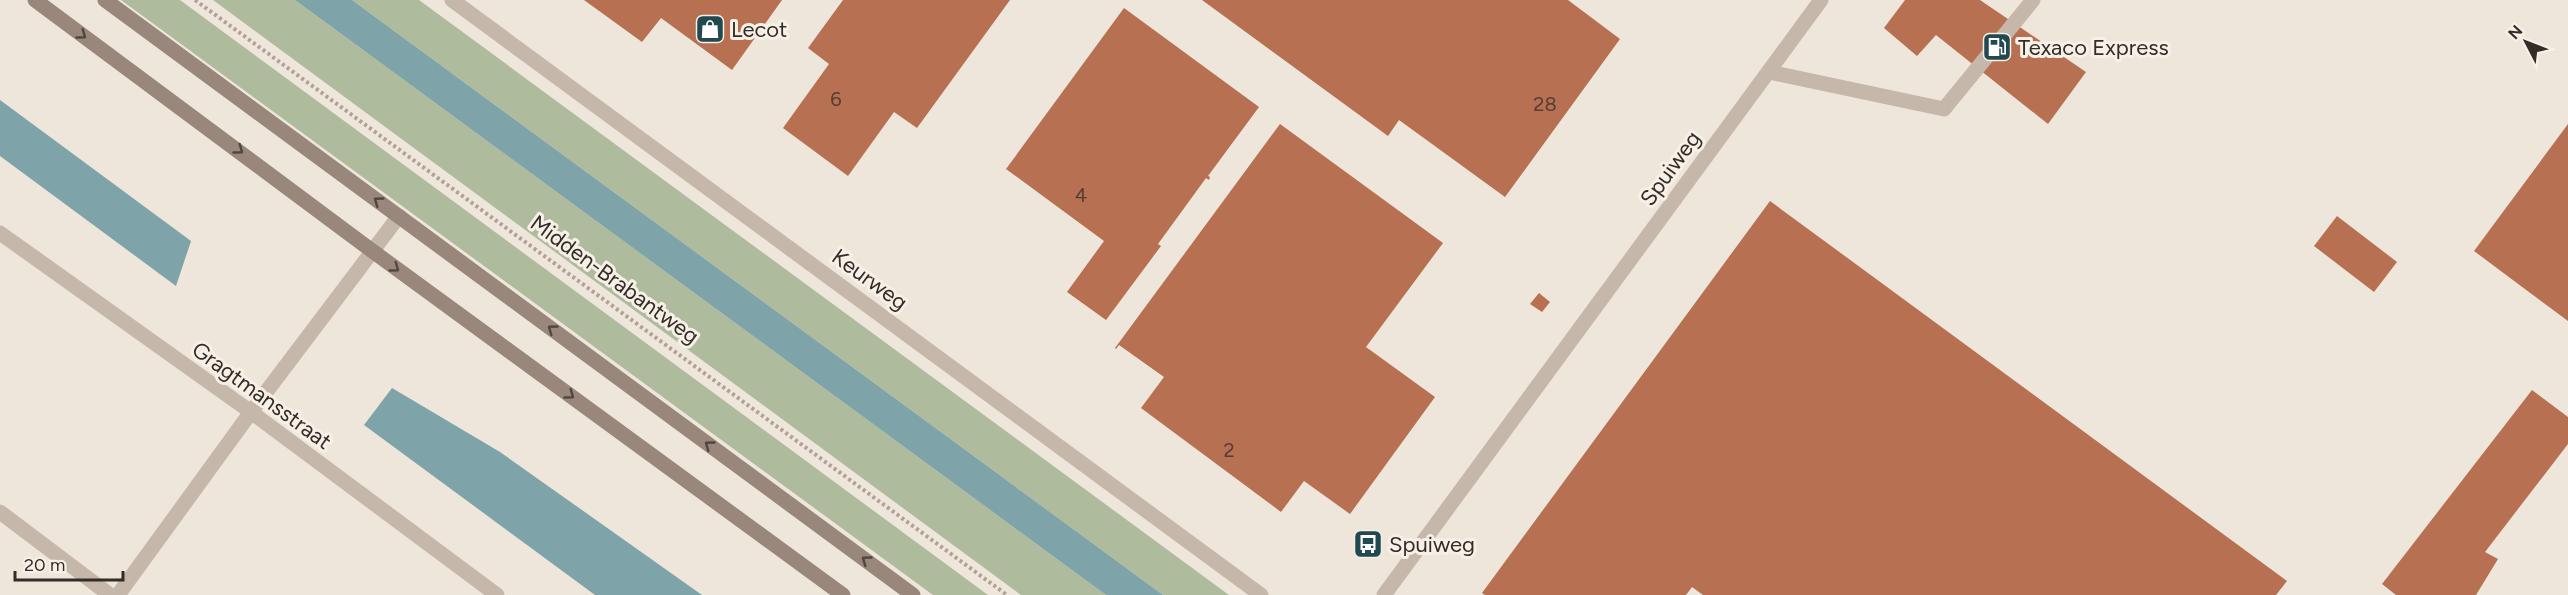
<svg xmlns="http://www.w3.org/2000/svg" width="2568" height="595" font-family="Figtree,sans-serif">
<style>
.green{fill:#afbb9d}
.water{fill:#7ea3a8}
.building{fill:#b77051}
.lines{fill:none;stroke-linecap:round;stroke-linejoin:round}
.path{stroke:#b0a293;stroke-width:4;stroke-dasharray:3 3;stroke-linecap:butt}
.lane{stroke:#c5b7a9;stroke-width:15}
.street{stroke:#c5b7a9;stroke-width:15}
.secondary{stroke:#98877a;stroke-width:15}
.oneway{stroke:#514741}
.labels{text-anchor:middle;stroke-width:6;stroke-linejoin:round;paint-order:stroke}
.number-label{font-size:20px;fill:#543d32}
.poi-label{font-size:22px;fill:#332c28;stroke:#f7f0e7;text-anchor:start}
.street-label{font-size:22px;fill:#332c28;stroke:#f7f0e7}
</style>
<rect width="100%" height="100%" fill="#eee6db"/>
<path class="green" d="M121,0H180L988,595H933Z
M213,0H295L1106,595H1021Z
M352,0H419L1229,595H1163Z"/>
<path class="water" d="M295,0H352L1163,595H1106Z
M0,100L191,241L176,286L0,156Z
M392,388L500,452L702,595H595L364,425Z"/>
<path class="building" d="M584,0H782L732,70L661,18L642,42Z
M843,0H1010L917,128L894,112L848,176L783,128L829,64L808,48Z
M1202,0H1568L1620,39L1505,197L1399,120L1388,136Z
M1905,0H1980L2086,72L2048,124L1936,35L1917,56L1884,28Z
M1124,8L1259,107L1208,176L1210,177L1209,180L1206,178L1158,244L1161,246L1106,320L1067,292L1104,241L1006,169Z
M1280,124L1443,243L1366,347L1435,397L1350,514L1304,481L1281,512L1141,408L1164,377L1119,345L1116,349L1115,348Z
M2568,124V321L2474,251Z
M1770,201L2287,581L2276,595H1703L1692,587L1686,595H1485L1482,593Z
M2337,216L2397,262L2374,292L2314,246Z
M1539,293L1550,302L1542,312L1530,304Z
M2532,390L2568,417V444L2485,552L2498,559L2476,595H2396L2382,584Z"/>
<g class="lines">
<path class="path" d="M195,0L1007,595"/>
<path class="lane" d="M1769,72L1944,109L2033,0
M0,512L110,595"/>
<path class="street" d="M452,0L1261,595
M0,233L251,412L497,595
M118,595L251,412L399,216
M1384,595L1821,0"/>
<path class="secondary" d="M35,0L371,250L843,595
M105,0L913,595"/>
</g>
<defs><path id="oneway-chevron" d="M-2-3.5L2.5 0L-2 3.5" fill="none" stroke-width="1.6" stroke-linecap="round" stroke-linejoin="round" transform="scale(1.5)"/></defs>
<g class="oneway">
<use href="#oneway-chevron" transform="translate(82 35) rotate(36)"/>
<use href="#oneway-chevron" transform="translate(239 150) rotate(36)"/>
<use href="#oneway-chevron" transform="translate(378 201) rotate(-144)"/>
<use href="#oneway-chevron" transform="translate(395 268) rotate(36)"/>
<use href="#oneway-chevron" transform="translate(552 329) rotate(-144)"/>
<use href="#oneway-chevron" transform="translate(570 395) rotate(36)"/>
<use href="#oneway-chevron" transform="translate(709 445) rotate(-144)"/>
<use href="#oneway-chevron" transform="translate(866 560) rotate(-144)"/>
</g>
<defs>
<g id="shop-square" transform="scale(1.5)"><rect x="-9" y="-9" width="18" height="18" rx="4" fill="#22494f" stroke="#f7f0e7"/><path d="M-5-2.5h2.3a2.7 3.5 0 0 1 5.4 0H5L5.5 6h-11ZM-1.5-2.5h3a1.5 2.3 0 0 0-3 0Z" fill="#fff"/></g>
<g id="fuel-square" transform="scale(1.5)"><rect x="-9" y="-9" width="18" height="18" rx="4" fill="#22494f" stroke="#f7f0e7"/><path d="M-5.5-6h7V0h2V4h1.3V-2.5L3-4.5l.8-.8L6-3V5H2.5V1h-1V6h-7ZM-4.2-4.7v3.2H.2V-4.7Z" fill="#fff"/></g>
<g id="bus-square" transform="scale(1.5)"><rect x="-9" y="-9" width="18" height="18" rx="4" fill="#22494f" stroke="#f7f0e7"/><path d="M-5-6H5V4H4V6H2V4H-2V6H-4V4H-5ZM-3.5-4V0h7V-4ZM-3.5 1.2v1.5H-2V1.2ZM2 1.2v1.5H3.5V1.2Z" fill="#fff"/></g>
</defs>
<g fill-rule="evenodd">
<use href="#shop-square" x="710" y="29"/>
<use href="#fuel-square" x="1997" y="47"/>
<use href="#bus-square" x="1368" y="544"/>
</g>
<g class="labels">
<g class="number-label">
<text x="836" y="106">6</text>
<text x="1545" y="111">28</text>
<text x="1081" y="202">4</text>
<text x="1229" y="457">2</text>
</g>
<g class="poi-label">
<text x="731" y="37">Lecot</text>
<text x="2018" y="55">Texaco Express</text>
<text x="1389" y="552">Spuiweg</text>
</g>
<g class="street-label">
<text transform="translate(1670 168) rotate(-54)" y="8">Spuiweg</text>
<text transform="translate(615 279) rotate(36)" y="8">Midden-Brabantweg</text>
<text transform="translate(870 279) rotate(36)" y="8">Keurweg</text>
<text transform="translate(262 395) rotate(36)" y="8">Gragtmansstraat</text>
</g>
</g>
<g transform="translate(2526 42) rotate(312)" stroke="#f7f0e7" stroke-width="4.5" paint-order="stroke">
<path d="M0-4.5L10 22L0 15L-10 22Z" fill="#332c28"/>
<text y="-9" font-size="16" font-weight="bold" text-anchor="middle" fill="#332c28">N</text>
</g>
<path d="M15 571v9h108v-9" fill="none" stroke="#332c28" stroke-width="3"/>
<text x="24" y="571" font-size="18" fill="#332c28" stroke="#f7f0e7" stroke-width="4.5" paint-order="stroke">20 m</text>
</svg>
